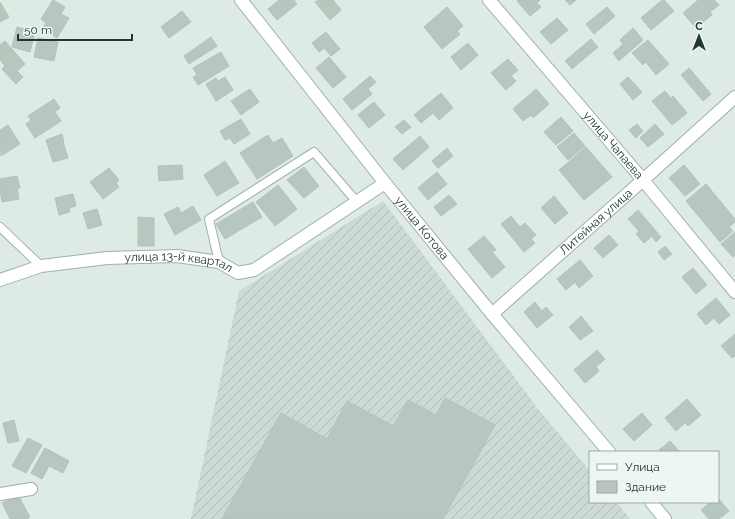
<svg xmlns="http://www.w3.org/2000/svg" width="735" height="519" font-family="Raleway,sans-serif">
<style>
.industrial{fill:url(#industrial-furrows)}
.building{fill:#b7c7bf;stroke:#b1c3ba}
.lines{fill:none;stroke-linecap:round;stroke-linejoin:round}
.service-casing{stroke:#a1b1aa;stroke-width:10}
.minor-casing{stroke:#a1b1aa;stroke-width:14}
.tertiary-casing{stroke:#a1b1aa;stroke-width:14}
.service{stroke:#fff;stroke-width:8}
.minor{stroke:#fff;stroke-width:12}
.tertiary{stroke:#fff;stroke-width:12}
.labels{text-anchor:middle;stroke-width:3.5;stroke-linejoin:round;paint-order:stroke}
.street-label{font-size:12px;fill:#203930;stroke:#eef6f2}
</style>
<defs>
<pattern id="industrial-furrows" width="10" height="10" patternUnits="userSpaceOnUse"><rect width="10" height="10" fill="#cdd9d3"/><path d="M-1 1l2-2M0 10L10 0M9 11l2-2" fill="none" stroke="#b0bbb5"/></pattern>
</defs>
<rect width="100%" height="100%" fill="#deeae4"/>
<path class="industrial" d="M383,201L539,410L590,471V502H616L630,519H191L239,291Z"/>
<path class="building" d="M53,0L65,7L61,14L69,18L57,38L42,29L46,23L41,19Z
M279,0H294L297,4L277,20L268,9Z
M318,0H333L341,10L330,20L315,2Z
M519,0H540L537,3L541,7L530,16L517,1Z
M565,0H576L570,5Z
M662,0H664L674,11L651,30L641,18Z
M698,0H714L719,5L710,12L712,15L696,28L683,13Z
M0,2L9,17L0,22Z
M447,7L463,26L457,31L460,34L442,49L424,27Z
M607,7L615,16L594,34L586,24Z
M182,11L191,22L169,38L161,27Z
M557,18L568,30L551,44L540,32Z
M17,27L35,32L30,52L12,47Z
M633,28L643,40L619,61L613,53L623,44L620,40Z
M326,32L340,49L331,56L324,48L319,52L312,43Z
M211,37L217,46L189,64L184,56Z
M38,38L58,42L54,61L34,57Z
M591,39L598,47L572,69L565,61Z
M648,40L669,64L656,75L646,62L643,65L632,53Z
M5,41L25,64L17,71L23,77L16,84L2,69L5,66L0,60V45Z
M468,43L478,55L461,70L451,57Z
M221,52L229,66L198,85L193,77L197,75L193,68Z
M329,57L346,77L333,88L316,68Z
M508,59L518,70L511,76L516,81L506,90L491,73Z
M689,68L711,94L703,101L681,75Z
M370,76L376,82L368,89L372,94L352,110L343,99Z
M225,77L233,90L216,101L206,84L216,78L218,81Z
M628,77L642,92L633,100L620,84Z
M250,89L259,102L241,115L231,101Z
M536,89L549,104L533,118L531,115L523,121L513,109Z
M665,91L671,98L673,96L687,113L672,125L652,101Z
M441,93L453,108L439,120L433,113L421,123L414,115Z
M54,99L60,108L55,112L61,121L35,138L26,124L31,120L28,116Z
M374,102L385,115L369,128L358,115Z
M561,117L573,131L556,145L544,132Z
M241,119L250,134L234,144L230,138L225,140L220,131Z
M404,120L411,127L402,134L395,127Z
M637,124L643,131L636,138L629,130Z
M655,124L664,134L648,147L640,138Z
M8,125L20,144L1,156L0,130Z
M574,133L585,146L568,160L557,147Z
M62,134L64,142H63L68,158L53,162L46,140Z
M268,135L273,143L282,138L293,156L257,179L240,153Z
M420,136L429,147L403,170L393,159Z
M586,147L612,177L584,200L559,170Z
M447,148L453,156L438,168L432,161Z
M225,161L239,183L217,196L204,175Z
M182,165L183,179L159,181L158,166Z
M684,165L700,184L685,196L669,178Z
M304,167L319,186L304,198L287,180Z
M109,168L119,180L116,183L119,187L103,199L90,182Z
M437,172L447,184L428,200L418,188Z
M17,176L20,188H17L19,199L2,202L0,190V179Z
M706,184L735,219V222L729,227L733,231L720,242L686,201Z
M278,185L297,209L275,226L256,202Z
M73,194L76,206L69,208L70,212L59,215L55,198Z
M449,195L457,204L441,216L434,207Z
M554,196L568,213L555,224L541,208Z
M253,202L262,217L225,239L216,224Z
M193,206L201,220L175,235L164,214L178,207L181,213Z
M97,209L102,225L88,229L83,213Z
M638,210L661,237L656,242L652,236L644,243L636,234L639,231L628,219Z
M511,216L520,227L525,223L536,235L531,239L535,243L524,252L501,224Z
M138,217L154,218V246H138Z
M735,232V255L733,257L721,244Z
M609,235L618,245L603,258L594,248Z
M484,236L496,250L492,252L505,267L492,278L468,249Z
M665,246L672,254L664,260L658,252Z
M580,260L593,276L579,288L575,282L566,290L557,279Z
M693,268L707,285L696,294L682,277Z
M716,298L730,315L719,324L714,318L706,325L697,314Z
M535,302L542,311L546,307L553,315L537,328L524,312Z
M581,316L593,331L580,340L569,327Z
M735,334V356L732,358L721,346Z
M597,350L605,359L596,367L599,371L585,383L574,370Z
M445,398L495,425L443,519H222L281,413L327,439L347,401L393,426L408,400L436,415Z
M687,399L701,415L688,426L685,423L676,431L665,418Z
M642,413L652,425L634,441L623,429Z
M14,420L19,441L8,443L3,423Z
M28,438L42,445L26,473L12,466Z
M670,441L680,452H661L659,450Z
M45,448L69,461L63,473L49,466L42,479L31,473Z
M18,495L30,517L27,519H10L2,503Z
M718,498L729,511L719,519H709L701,510L711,502H718Z"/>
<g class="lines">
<g class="service-casing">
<path id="service" d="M0,227L41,266
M219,262L209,219L314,152L356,201"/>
</g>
<g class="minor-casing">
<g id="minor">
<path id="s1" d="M489,0L643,180L735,292"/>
<path id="s2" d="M0,280L41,266L107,258L177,256L219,262L238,273L254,270L385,183"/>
<path id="s3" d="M492,314L643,180L735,97"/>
<path d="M0,494L31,489"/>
</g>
</g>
<g class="tertiary-casing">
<g id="tertiary">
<path id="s4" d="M241,0L385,183L492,314L609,452"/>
<path d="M651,502L665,519"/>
</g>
</g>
<use href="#service" class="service"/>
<use href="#minor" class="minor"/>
<use href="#tertiary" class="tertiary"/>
</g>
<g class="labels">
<g class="street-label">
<text dy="4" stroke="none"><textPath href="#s1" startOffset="191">улица Чапаева</textPath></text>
<text dy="4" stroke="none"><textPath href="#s3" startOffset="139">Литейная улица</textPath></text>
<text dy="4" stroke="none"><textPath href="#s4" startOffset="291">улица Котова</textPath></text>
<text dy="4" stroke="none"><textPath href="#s2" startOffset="182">улица 13-й квартал</textPath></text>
</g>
</g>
<rect x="589" y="451" width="130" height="52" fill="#eef6f2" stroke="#9caaa4"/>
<rect x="597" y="464" width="20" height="6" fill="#ffffff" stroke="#9caaa4"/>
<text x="625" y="471" font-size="12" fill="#203930">Улица</text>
<rect x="597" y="481" width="20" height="12" fill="#b7c7bf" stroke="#9caaa4"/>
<text x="625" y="491" font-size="12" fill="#203930">Здание</text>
<g transform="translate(699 36)" stroke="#eef6f2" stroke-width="3" paint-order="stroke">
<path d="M0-3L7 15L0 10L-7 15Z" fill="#203930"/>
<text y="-6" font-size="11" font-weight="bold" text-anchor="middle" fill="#203930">С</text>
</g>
<path d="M18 34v6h114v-6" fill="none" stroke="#203930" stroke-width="2"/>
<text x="24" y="34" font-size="12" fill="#203930" stroke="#eef6f2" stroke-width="3" paint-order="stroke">50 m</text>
</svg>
